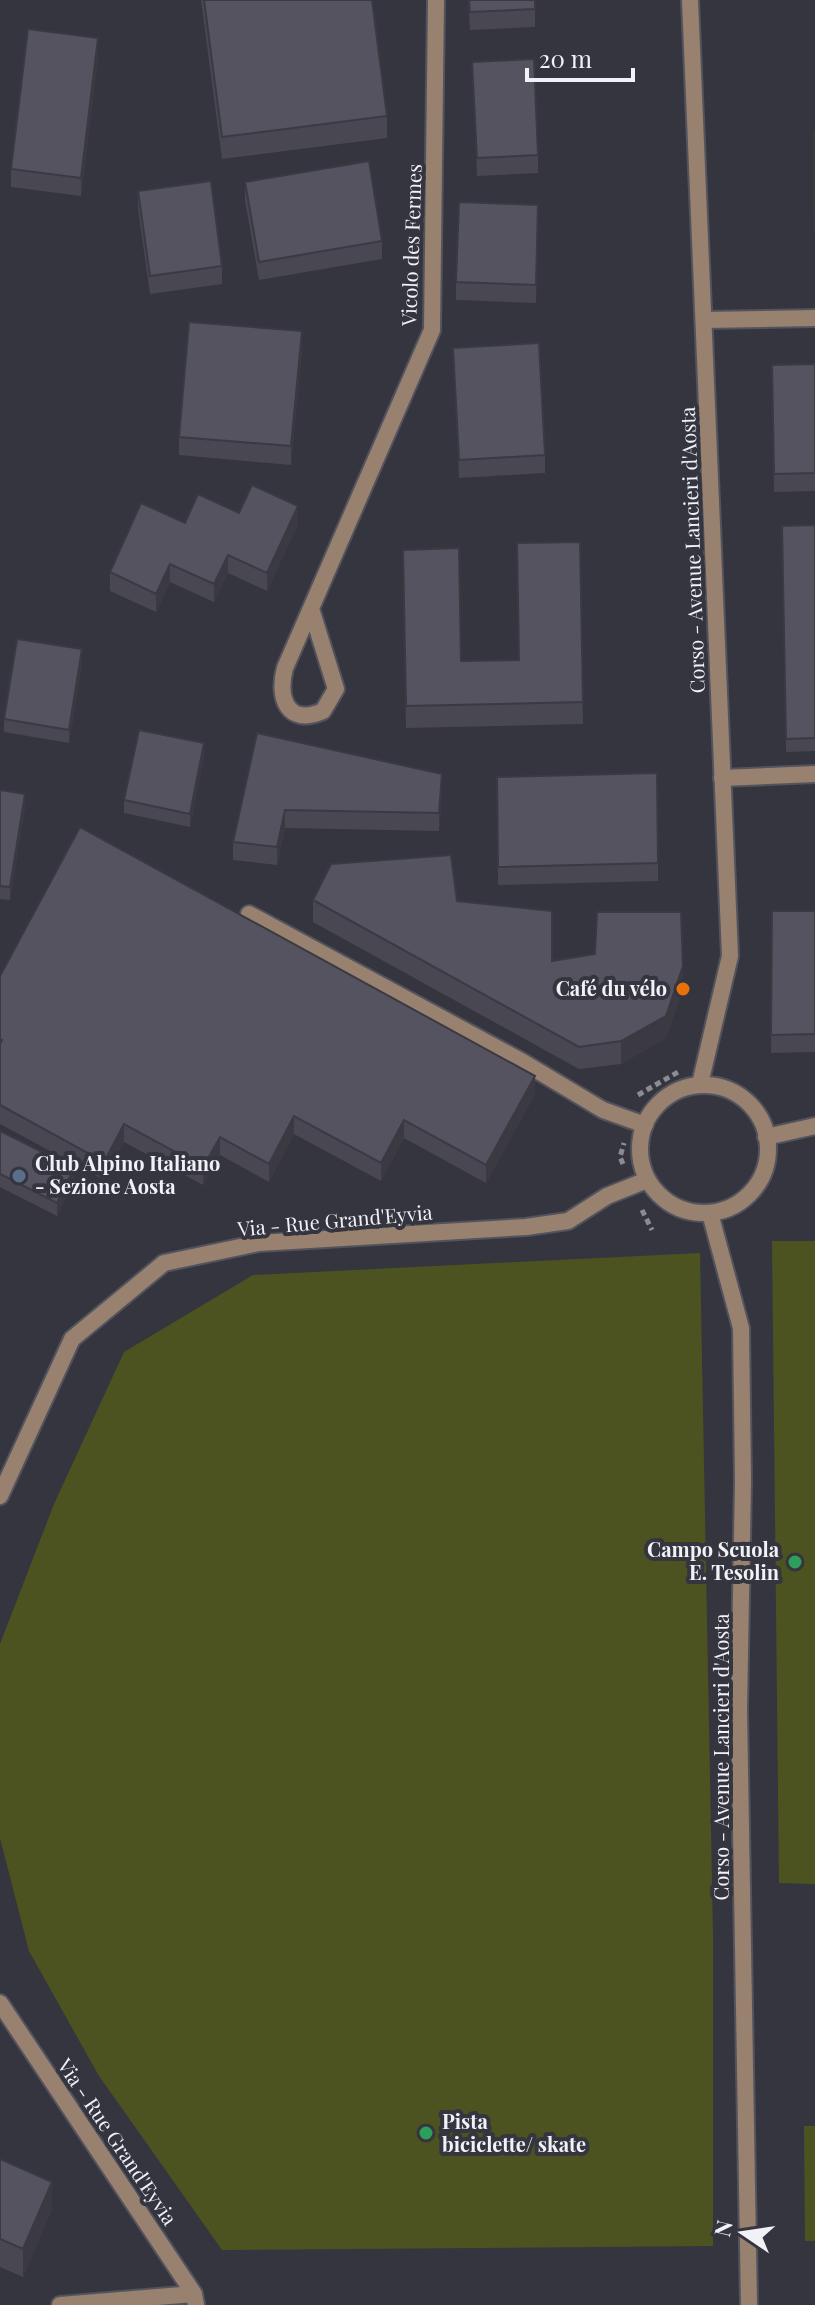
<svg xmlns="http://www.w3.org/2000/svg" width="815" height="2305" font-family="'Playfair Display',serif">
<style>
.green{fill:#4c5320}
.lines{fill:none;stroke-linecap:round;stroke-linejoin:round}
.service-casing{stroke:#53535d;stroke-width:20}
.minor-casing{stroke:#53535d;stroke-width:20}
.path{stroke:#8b8b93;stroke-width:5;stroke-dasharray:6 4;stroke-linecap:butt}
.service{stroke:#99816f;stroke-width:16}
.minor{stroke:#99816f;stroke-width:16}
.wall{fill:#484752}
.shaded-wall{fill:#3b3a42}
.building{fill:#54535f;stroke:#3b3a42;stroke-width:2}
.food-dot{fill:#e8710a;stroke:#35353f;stroke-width:3}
.service-dot{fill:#5c6f8a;stroke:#35353f;stroke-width:3}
.leisure-dot{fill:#2e9e5b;stroke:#35353f;stroke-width:3}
.labels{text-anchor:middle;stroke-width:8;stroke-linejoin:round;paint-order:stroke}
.street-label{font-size:20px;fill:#f1f1f8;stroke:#35353f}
.poi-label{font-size:20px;font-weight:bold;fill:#f1f1f8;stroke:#35353f;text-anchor:end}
</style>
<rect width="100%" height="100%" fill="#35353f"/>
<path class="green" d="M772,1241H815V1884L779,1883Z
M700,1253L713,1934V2246L222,2250L99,2076L29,1951L0,1838V1644L54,1504L124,1352L253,1275Z
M804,2126H815V2241H805Z"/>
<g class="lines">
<g class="service-casing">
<path id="service" d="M704,320L815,318
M722,778L815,774
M249,914L523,1062L603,1110L645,1125
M710,1213L741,1328L743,1481L739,1710L749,2305
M60,2305L194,2294"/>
</g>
<g class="minor-casing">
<path id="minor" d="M690,0L730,956L700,1084
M312,612L336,689L323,711C287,727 277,697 285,668L432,330L436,0
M640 1149a64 64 0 1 1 128 0a64 64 0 1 1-128 0Z
M766,1137L815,1126
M0,1496L72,1339L164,1263L259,1243L526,1227L568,1221L607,1196L647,1180
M0,2003L194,2294L196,2305"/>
</g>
<path class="path" d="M638,1095L678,1072
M623,1164L620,1157L624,1143
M642,1210L652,1230"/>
<use href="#service" class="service"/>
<use href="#minor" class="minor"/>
</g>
<path class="wall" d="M201,0H372L387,116V138L222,159Z
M468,0H535V27L470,30Z
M98,56L81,196L11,187V169Z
M472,62L538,155V173L477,176Z
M245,182L382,241V259L259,280L245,200Z
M138,191L222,266V284L150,294L138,209Z
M538,205L536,303L456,300V282Z
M453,348L545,455V473L459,478Z
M302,349L291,465L179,455V437Z
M815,364V491L774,492L772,365Z
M239,513L298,524L267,591L228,573L214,602L170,582L156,612L110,591V572L185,523Z
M815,525V751L786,752L782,526Z
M580,542L583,724L406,728L403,572L461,661L519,660Z
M82,662L69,743L4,732V719Z
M257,733L442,792L439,831L285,828L277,865L233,860V842Z
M204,756L190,827L124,813V800Z
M497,777L658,863V881L498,885Z
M0,790L25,806L10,900L0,899Z
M313,900L457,901L552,961L683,988L666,1038L621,1064L579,1069L313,922Z
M772,911H815V1052L771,1053Z
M0,976L535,1094L486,1183L404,1138L381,1181L294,1134L269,1182L220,1155L203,1185L124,1142L104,1180L0,1124Z
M0,1131L74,1181L57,1216L0,1187Z
M0,2159L52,2209L23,2277L0,2267Z"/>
<path class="shaded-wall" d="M98,38V56L81,196V178Z
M302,331V349L291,465V446Z
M298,506V524L267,591V573Z
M228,555V573L214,602V584Z
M170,564V582L156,612V594Z
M82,649V662L69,743V730Z
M204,743V756L190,827V814Z
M442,774V792L439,831V813Z
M25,794V806L10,900V887Z
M285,810V828L277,865V847Z
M683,966V988L666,1038L621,1064V1041Z
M535,1076V1094L486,1183V1165Z
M294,1116V1134L269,1182V1164Z
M404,1120V1138L381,1181V1163Z
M124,1124V1142L104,1180V1162Z
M220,1137V1155L203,1185V1167Z
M74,1168V1181L57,1216V1203Z
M52,2182V2209L23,2277V2249Z"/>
<path class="building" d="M204,0H372L387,116L222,137Z
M469,0H535V9L470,12Z
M28,29L98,38L81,178L11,169Z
M534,59L538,155L477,158L472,62Z
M814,132H815V232Z
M369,161L382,241L259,262L245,182Z
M211,181L222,266L150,276L138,191Z
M459,202L538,205L536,285L456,282Z
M189,322L302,331L291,446L179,437Z
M539,343L545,455L459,460L453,348Z
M815,364V473L774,474L772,365Z
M252,485L298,506L267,573L228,555L214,584L170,564L156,594L110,572L141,503L185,523L198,494L239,513Z
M815,525V738L786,739L782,526Z
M580,542L583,702L406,706L403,550L459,548L461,661L519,660L517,543Z
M17,639L82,649L69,730L4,719Z
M139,730L204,743L190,814L124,800Z
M257,733L442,774L439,813L285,810L277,847L233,842Z
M657,773L658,863L498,867L497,777Z
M0,790L25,794L10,887L0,886Z
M80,827L535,1076L486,1165L404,1120L381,1163L294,1116L269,1164L220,1137L203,1167L124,1124L104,1162L0,1105V1044L2,1040L0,1039V976Z
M451,855L457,901L552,911V961L595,954L597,912H681L683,966L666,1016L621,1041L579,1047L313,900L331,864Z
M772,911H815V1034L771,1035Z
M0,1131L74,1168L57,1203L0,1174Z
M0,2159L52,2182L23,2249L0,2239Z"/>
<circle class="food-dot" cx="683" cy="989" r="8"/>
<circle class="service-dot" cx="19" cy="1176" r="8"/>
<g class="leisure-dot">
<circle cx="795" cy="1562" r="8"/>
<circle cx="426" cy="2133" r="8"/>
</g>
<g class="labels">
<g class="street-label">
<text transform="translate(412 245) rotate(-88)" y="7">Vicolo des Fermes</text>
<text transform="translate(693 550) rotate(-92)" y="7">Corso - Avenue Lancieri d'Aosta</text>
<text transform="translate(335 1221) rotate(-5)" y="7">Via - Rue Grand'Eyvia</text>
<text transform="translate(722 1757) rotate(-90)" y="7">Corso - Avenue Lancieri d'Aosta</text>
<text transform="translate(117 2142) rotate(56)" y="7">Via - Rue Grand'Eyvia</text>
</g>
<g class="poi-label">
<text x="667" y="996">Café du vélo</text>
<text x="35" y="1171" text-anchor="start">Club Alpino Italiano<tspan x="35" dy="23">- Sezione Aosta</tspan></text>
<text x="779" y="1557">Campo Scuola<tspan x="779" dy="23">E. Tesolin</tspan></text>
<text x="442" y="2129" text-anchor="start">Pista<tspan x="442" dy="23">biciclette/ skate</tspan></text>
</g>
</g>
<g transform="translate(743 2233) rotate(283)" stroke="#35353f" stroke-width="6" paint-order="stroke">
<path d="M0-6L14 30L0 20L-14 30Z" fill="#f1f1f8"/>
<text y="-12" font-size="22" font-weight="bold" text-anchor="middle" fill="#f1f1f8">N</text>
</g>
<path d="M527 68v12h106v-12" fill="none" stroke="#f1f1f8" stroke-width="4"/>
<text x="539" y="68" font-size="24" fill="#f1f1f8" stroke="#35353f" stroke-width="6" paint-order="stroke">20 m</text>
</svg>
